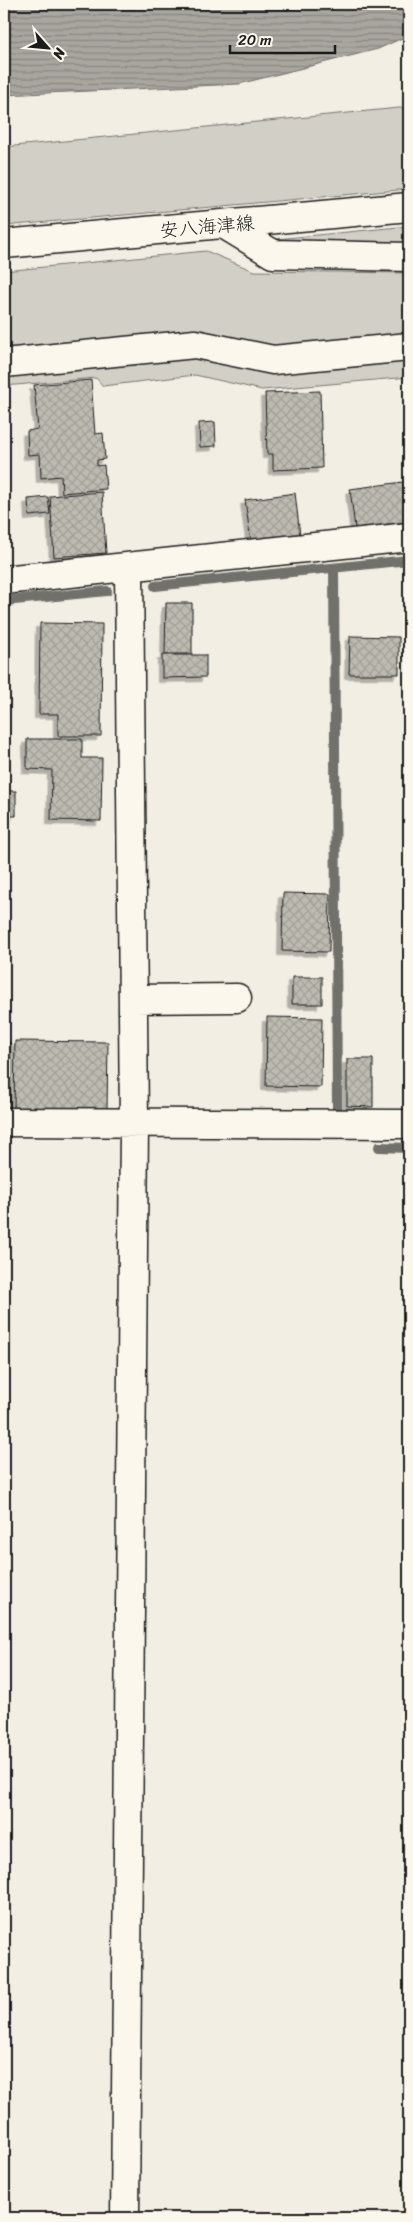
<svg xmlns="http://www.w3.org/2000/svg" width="413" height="2222" font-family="Sriracha,'Klee One',sans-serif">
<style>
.grass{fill:#d2cfc6;stroke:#777671}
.water{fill:url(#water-rules);stroke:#716f6b}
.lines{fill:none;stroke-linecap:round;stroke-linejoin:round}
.stream{stroke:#716f6b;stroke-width:10}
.building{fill:url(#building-cross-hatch);stroke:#1c1c1c;filter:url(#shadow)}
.minor-casing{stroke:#1c1c1c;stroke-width:31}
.major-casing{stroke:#1c1c1c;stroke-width:31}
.minor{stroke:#fbf7ec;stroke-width:28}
.major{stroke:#fbf7ec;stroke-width:28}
.labels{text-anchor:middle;stroke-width:4;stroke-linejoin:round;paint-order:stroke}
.street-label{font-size:19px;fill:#1c1c1c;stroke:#fbf7ec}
</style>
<defs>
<pattern id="water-rules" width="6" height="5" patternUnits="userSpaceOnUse" patternTransform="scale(1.25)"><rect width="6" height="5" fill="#a9a6a0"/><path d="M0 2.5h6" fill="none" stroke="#898682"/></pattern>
<pattern id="building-cross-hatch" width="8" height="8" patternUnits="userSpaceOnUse" patternTransform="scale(1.25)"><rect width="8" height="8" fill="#bdbab1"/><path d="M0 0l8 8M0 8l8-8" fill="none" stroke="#a29f98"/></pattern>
<filter id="shadow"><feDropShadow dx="-4.5" dy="4.5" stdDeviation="0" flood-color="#0004"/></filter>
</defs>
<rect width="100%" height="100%" fill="#f2eee4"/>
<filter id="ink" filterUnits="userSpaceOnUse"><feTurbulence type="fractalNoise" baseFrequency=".02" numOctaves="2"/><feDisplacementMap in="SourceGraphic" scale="10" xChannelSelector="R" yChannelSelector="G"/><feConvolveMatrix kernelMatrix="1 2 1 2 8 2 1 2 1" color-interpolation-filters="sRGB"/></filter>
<g filter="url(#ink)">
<path class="grass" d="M409,107V189L4,226V147Z
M409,226V249L285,247L276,239Z
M206,251L254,271L409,273V338L269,351L4,354V271Z
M205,355L409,357V377L262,390L195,375L103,386L96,378L4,386V374Z"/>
<path class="water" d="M4,4H409V35L378,49L239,84L4,95Z"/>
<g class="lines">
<path class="stream" d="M334,568L337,1110
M155,586L409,560
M4,601L107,591
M379,1147L409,1148"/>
</g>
<path class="building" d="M91,380L95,434L103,433L105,459L97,460V466L104,465L106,489L62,493L61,476L41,478L40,454L28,455L27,431L38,429L34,385Z
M320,391L322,468L273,470V454H267L265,393Z
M215,422L216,446L200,447L199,423Z
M403,482L408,522L355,528L350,489Z
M102,492L106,553L54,557L50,496Z
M295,493L300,535L251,542L245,500Z
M48,497L50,514L29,516L28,499Z
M166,603H192V654H165Z
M40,623L102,624L101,736H58V714H39Z
M350,636L399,637V674H349Z
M162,655H206V677L162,678Z
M27,739H82V758H102L101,821L51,820L52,770L27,769Z
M4,791H16V816H4Z
M283,893L330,894L329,952L282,951Z
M292,977H322V1004H292Z
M267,1017L322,1018L321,1087L266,1086Z
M15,1041L108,1042L107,1111L14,1110Z
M4,1042H10V1109H4Z
M347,1059H373V1107L347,1106Z"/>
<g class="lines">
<g class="minor-casing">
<path id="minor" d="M225,225L273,254L409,257
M4,363L195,344L273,360L409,347
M4,580L409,537
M133,999L237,998
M4,1122L409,1124
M125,2218L134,1124L129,567"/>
</g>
<g class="major-casing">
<path id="major" d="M4,244L409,207"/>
</g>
<use href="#minor" class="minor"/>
<use href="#major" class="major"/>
</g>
</g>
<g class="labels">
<g class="street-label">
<text transform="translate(207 226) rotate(-5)" y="7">安八海津線</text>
</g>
</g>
<rect width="413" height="2222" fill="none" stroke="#fbf7ec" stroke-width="20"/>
<rect x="10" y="10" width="393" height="2202" fill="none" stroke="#1c1c1c" stroke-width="2" filter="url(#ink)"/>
<g transform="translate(48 48) rotate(117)" stroke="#fbf7ec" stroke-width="4" paint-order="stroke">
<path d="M0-4L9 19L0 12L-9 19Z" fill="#1c1c1c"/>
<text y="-8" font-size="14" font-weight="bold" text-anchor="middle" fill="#1c1c1c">N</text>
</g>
<path d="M230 45v8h105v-8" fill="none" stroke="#1c1c1c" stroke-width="2.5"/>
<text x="238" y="45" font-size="15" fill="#1c1c1c" stroke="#fbf7ec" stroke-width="4" paint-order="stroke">20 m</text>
</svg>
